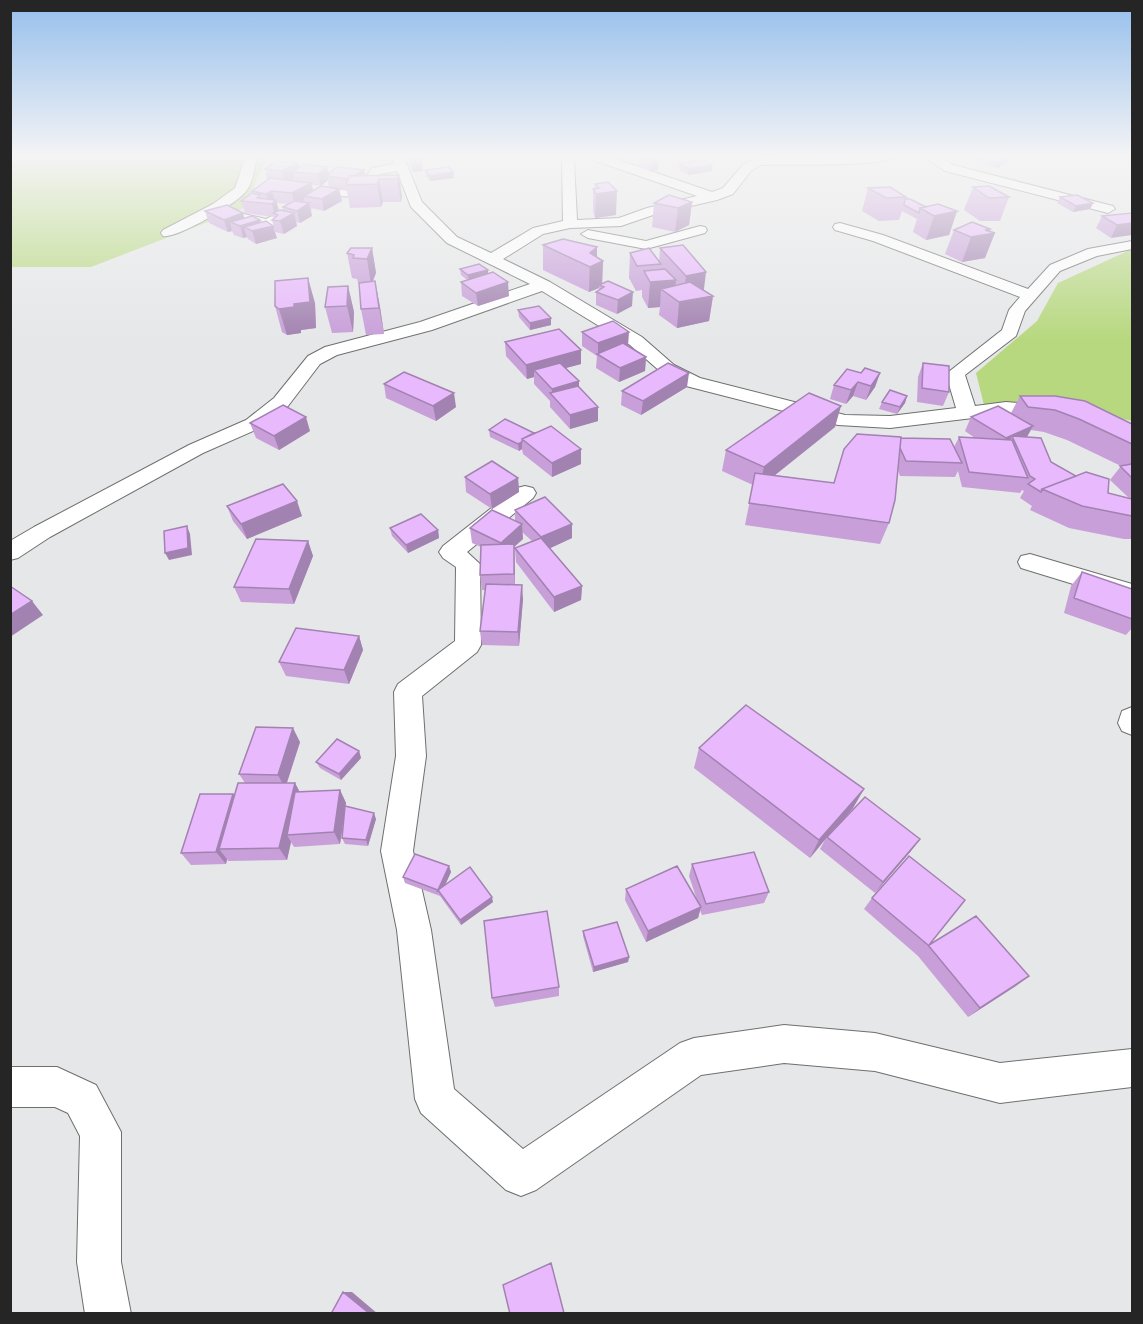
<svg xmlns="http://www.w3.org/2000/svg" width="1143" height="1324" font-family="Cabin,sans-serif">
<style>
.green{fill:#b7d87f}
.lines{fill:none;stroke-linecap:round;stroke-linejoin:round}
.minor-casing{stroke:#6e6f6f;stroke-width:2}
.minor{fill:#fff;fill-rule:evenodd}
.wall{fill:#c89fd9;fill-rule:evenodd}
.shaded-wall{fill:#a282b0}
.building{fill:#e8b9fc;stroke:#a282b0;stroke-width:1.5}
</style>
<rect width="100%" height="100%" fill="#e6e7e8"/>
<path class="green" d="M10,155H268L244,208L91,267H11Z
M1132,249V421L1080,409L984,405L976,373L1037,321L1058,283Z"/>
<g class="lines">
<g class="minor-casing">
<path id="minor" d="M246,155H258C254,167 254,180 247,190C239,203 176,239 163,236L161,233L163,230L213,204L235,188Z
M391,155H403L422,202L457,237L491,253L533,228L563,221L562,161L568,157L574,161L577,220L619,218L647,208L697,196L596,161L592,155H604L712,192L723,188L743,165L757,158L786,155H899C885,168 785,164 760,165L751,171L733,194L717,200L656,214L621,226L570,228L543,234L503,259L550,282L642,337L674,365L700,378L845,415L890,416L956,408L946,374L1002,330L1009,310L1020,297L873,241L835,230L833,227L835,224L840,223L883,235L1028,289L1050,265L1088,249L1132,241V249L1097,256L1060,271L1025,311L1016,336L965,375L975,406L1006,402L1051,406L1058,408L1061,412L1058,416L1051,418L1006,414L890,428L838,425L686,386L662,373L630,345L542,291L432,330L337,355L320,364L288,406L260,428L203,453L50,537L18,558L10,560V541L34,527L189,445L246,420L274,398L308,356L325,347L420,322L530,284L447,243L411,207L397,171L380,174L366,197L333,196L273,227C262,229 240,224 232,217L239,213L266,219L326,189L357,190L372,168L394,164Z
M928,155H938L953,165L1113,206L1115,209L1108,213L945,171L929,160Z
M700,226L705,227L707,230L705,233L646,249L588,238L581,234L588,230L646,241Z
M525,486L533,488L536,493L533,498L467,552L480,564L481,645L477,652L422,696L426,756L413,851L431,930L454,1089L523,1149L680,1043L694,1038L784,1025L875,1033L1000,1063L1132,1049V1087L1000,1103L875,1071L784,1063L701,1075L536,1190L521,1196L506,1190L421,1113L415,1099L397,930L381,851L396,756L394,692L398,684L455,641L456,567L443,558L439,552L443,546L517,488Z
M1030,554L1132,584V602L1021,568L1018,562L1021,556Z
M1132,707V735L1122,731L1118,723L1122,711Z
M10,1067H57L96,1085L121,1132V1262L131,1314H85L77,1262L80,1136L68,1113L55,1107H10Z"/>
</g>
<use href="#minor" class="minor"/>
</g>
<path class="wall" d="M408,155H421L423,171L413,172L409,164Z
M637,155H659L658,170L651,172L637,165Z
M816,155H838L837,159L816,158Z
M978,157L1006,164L996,168L976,162Z
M679,164L712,165V171L688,175L679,170Z
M299,167L329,174L364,170L365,175H399L402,197L401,202H383L381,207L350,208L347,191L339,189L342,201L324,211L311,208L312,216L300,223L296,222L297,226L284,234L275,232L272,220L274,218V217L245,213L241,201L252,194V191L267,180L265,169ZM328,180L329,188L313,191L312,185L321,186ZM277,203L288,204L283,207L284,211L279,210Z
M425,170L453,172L454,178L430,181L426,176Z
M608,182L616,215L595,218L593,212V189H595V184Z
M973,187L1009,197L1000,221H980L964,210Z
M868,188L906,197L905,199L926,207L957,211L949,235L926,240L913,232L917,219L902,211L899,220L879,221L862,211Z
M1060,197L1093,203L1090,209L1073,212L1057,203Z
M692,202L689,225L675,232L652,227L654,203Z
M205,211L243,213L244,218L261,222L277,238L256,244L248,239L247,237L243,238L234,235L232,231L228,232L209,223Z
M1132,213L1111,238L1096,228L1102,216Z
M954,230L989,231L985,258L962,262L945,254Z
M543,245L597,247V257L603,261L602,283L632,306L617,314L596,305V292L599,290V288L589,292L543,270Z
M372,248L376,273L373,282L375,281L380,307L384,334L366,335L361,309L359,283H358L357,279L352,278L347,253Z
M660,248L704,290L713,296L709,321L677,328L659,315L660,307L648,308L642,297V290L636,291L629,278L630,253L659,262Z
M460,269L488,274L509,296L478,306L462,296L461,282L467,280L461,275Z
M348,286L354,312L353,332L332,333L325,307Z
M315,303L316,328L301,330V333L287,335L282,332L275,306Z
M518,310L551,325L530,330L519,317Z
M582,332L628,346L646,357L645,371L619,382L596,368L597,356L582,346Z
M505,342L581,350V364L566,368L579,381V387L598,421L570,429L550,407V401L534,384V377L527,379L506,356Z
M923,363L949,392L943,406L917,402L918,377Z
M880,373L875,387L866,400L853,396L846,404L830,399L834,385Z
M384,384L456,407L436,421L386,398Z
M687,387L641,415L621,405L622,391Z
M907,396L905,403L897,414L879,409L882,402Z
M1020,396L1132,424V539H1124L1069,528L1030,510L1032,506L1020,498L1024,491L1022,490L1020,493L962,487L958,471L955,477L900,476L898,470L889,523L880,544L745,525L753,485L722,471L726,450L835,427L775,475L834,483L844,449L954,447L959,437L975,438L965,431L971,417L1011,413ZM1031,430L1044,432L1067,440L1121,466L1110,480L1129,498L1108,493L1051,462L1027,437Z
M250,423L310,431L279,450L256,438Z
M489,430L534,433L581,449V464L552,477L523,454L522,449L519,451L490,437Z
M465,477L518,478L519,492L492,509L466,492Z
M227,506L302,516L247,539L233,521Z
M515,510L572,524V538L550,548L582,586L581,600L554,612L516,562L515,548L532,541L522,532L523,539L514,547L515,585L523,599L519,646L482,645L480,631L485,590H482L480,575L481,547L472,543L470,528L515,521Z
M390,528L438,530L439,538L408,553L392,536Z
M308,541L313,556L294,604L241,602L234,587Z
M1082,572L1132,589V628L1126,635L1064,613L1071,586Z
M359,636L363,650L349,684L286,676L279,662Z
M300,742L287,783H295L300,792L340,790L346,803L345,806L376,819L368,846L345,844L342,838L344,815L340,844L294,847L291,842L287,860L228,861L227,859L226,864L191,865L181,853L235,795L245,783L239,774Z
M699,748L864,789L853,808L839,825L911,851L875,893L820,849L825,840L810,858L694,768Z
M359,751L361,758L341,780L320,768L316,762Z
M692,864L769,892L764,903L702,915L700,910L698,918L646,942L625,900L626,889L697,900L689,876Z
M449,866L451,872L445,885L493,902L461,925L440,896L405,883L403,877Z
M872,898L929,945L1029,976L968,1017L918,956L864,909Z
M583,931L629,957L628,962L593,972L583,936Z
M559,987V996L495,1007L492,998Z"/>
<path class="shaded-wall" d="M411,155H421L423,171L413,172Z
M575,155H593L575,157Z
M652,155H659L658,170L651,172Z
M1009,158L1006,164L996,168L998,163Z
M298,163L301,173L293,172L295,178L285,182L282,171Z
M712,165V171L688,175L689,169Z
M327,167L330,176H327L328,180L321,186L318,174Z
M364,170L366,182L348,179Z
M453,172L454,178L430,181L429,176Z
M399,175L402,197L401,202L397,179Z
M379,179L383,202L381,207L377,184Z
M311,183L314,194L304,196V200L295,205L292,193Z
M339,189L342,201L324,211L322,199Z
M272,191L275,201L276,200L279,212L274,214L272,204H269L266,194Z
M617,191L616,215L595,218L596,194Z
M692,202L689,225L675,232L678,208Z
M309,203L312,216L300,223L297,211Z
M1093,203L1090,209L1073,212L1076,206Z
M957,211L949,235L926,240L934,216Z
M243,213L246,224L260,220L263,228L273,226L277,238L256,244L252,231L244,227L247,237L243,238L240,226L230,222L232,231L228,232L224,220Z
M294,213L297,226L284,234L280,221Z
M1132,223V235L1111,238L1117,225Z
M990,229L988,234L995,233L985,258L962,262L971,237L985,230Z
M597,247V264L603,261L602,286L599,285V288L589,292L590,253Z
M372,248L376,273L371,284L367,259Z
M488,270V276L469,282L468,275Z
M706,272L703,297L713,296L709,321L677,328L679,302L683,301L686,276Z
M308,278L315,303L316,328L301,330V333L287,335L279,309L294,304Z
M676,280L674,298L661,289L660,307L648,308L650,282Z
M375,281L380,307L384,334L379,308Z
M508,282L509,296L478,306L476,293Z
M348,286L354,312L353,332L347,306Z
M633,292L632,306L617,314L618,300Z
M551,318V325L530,330V323Z
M629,332L628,346L598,354V343Z
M581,350V364L539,375L534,370V377L527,379L526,365Z
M646,357L645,371L619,382L620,368Z
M689,373L687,387L641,415L643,401Z
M880,373L875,387L866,400L871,386Z
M579,381V396H552V389Z
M858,382L853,396L846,404L851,390Z
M454,393L456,407L436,421L433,406Z
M907,396L905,403L897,414L900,407Z
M841,406L835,427L759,488L764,467Z
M598,407V421L570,429V415Z
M306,417L310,431L279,450L274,436Z
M1033,426L1025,440L1012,436L1006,449L999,452L1006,438Z
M522,442V449L519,451L518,444Z
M581,449V464L552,477V463Z
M518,478L519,492L492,509L490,494Z
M297,501L302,516L247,539L241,524Z
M522,524L523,539L514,547L515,589L514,574L502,558L501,543Z
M572,524V538L542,552L541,537Z
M187,526L190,534L192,555L169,560L165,553Z
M438,530L439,538L408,553L406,545Z
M308,541L313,556L294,604L289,589Z
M522,585L523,599L519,646L518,632Z
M582,586L581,600L554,612V597Z
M32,601L43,615L10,637V615Z
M359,636L363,650L349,684L344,670Z
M293,728L300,742L285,788L278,775Z
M359,751L361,758L341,780L339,774Z
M295,783L301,795L287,835L291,842L287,860L279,848Z
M864,789L853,808L827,838V837L810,858L819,840Z
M340,790L346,803L340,844L334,832Z
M233,794L242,806L219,849L227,859L226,864L216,852Z
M374,813L376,819L368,846L366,840Z
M920,839L911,851L875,893L883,882Z
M449,866L451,872L441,894L438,890Z
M492,897L493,902L461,925L460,920Z
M701,907L698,918L646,942L648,931Z
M629,957L628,962L593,972L594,967Z
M1029,976L1016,986L968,1017L980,1008Z
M343,1292H352L378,1314H370Z"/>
<path class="building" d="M982,155H997L1009,158L998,163L978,157Z
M703,160L712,165L689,169L679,164Z
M276,161L298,163L282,171L265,169Z
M303,164L327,167L318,174L293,172Z
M336,167L364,170L355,175L349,176L348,179L327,176Z
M449,167L453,172L429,176L425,170Z
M399,175L397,179H379L377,184L346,185L349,176Z
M270,178L311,183L292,193L272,191L266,194L252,191Z
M608,182L617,191L596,194L593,189L599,188L595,184Z
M321,186L339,189L322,199L304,196Z
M989,186L1009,197L989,198L973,187Z
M890,187L906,197L886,198L868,188Z
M252,193L260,195L257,198L276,200L272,204L241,201Z
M669,195L692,202L678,208L654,203Z
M1077,195L1093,203L1076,206L1060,197Z
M905,199H910L926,207L920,208L919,213L904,205Z
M294,201L309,203L297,211L283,207Z
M938,204L957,211L934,216L920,208Z
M227,205L243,213L224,220L205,211Z
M280,210L294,213L280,221L272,220L278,215L273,213Z
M1132,213V223L1117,225L1102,216Z
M252,216L260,220L240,226L230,222Z
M266,221L273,226L252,231L244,227Z
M972,222L990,229L985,230L995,233L971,237L954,230Z
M563,239L597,247L590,253L603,261L590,267L543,245Z
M683,245L706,272L686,276L660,248Z
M351,248H372L367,259L353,258L354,255L347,253Z
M649,248L661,264L637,266L630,253Z
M479,264L488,270L468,275L460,269Z
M665,269L676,280L650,282L644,271Z
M493,272L508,282L476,293L461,282Z
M308,278L310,302L294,304V307L279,309L275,306V281Z
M375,281L379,308L361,309L359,283Z
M608,281L633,292L618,300L596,292L604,287L599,285Z
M690,282L713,296L679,302L661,289Z
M348,286L347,306L325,307L328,287Z
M539,306L551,318L530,323L518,310Z
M613,321L629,332L598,343L582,332Z
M559,329L581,350L526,365L505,342Z
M623,343L646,357L620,368L597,354Z
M560,363L579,381L552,389L534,370Z
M668,363L689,373L643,401L622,391Z
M923,363L949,366V392L922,388Z
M865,368L880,373L871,386L858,382L851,390L834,385L847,369L861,373Z
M404,372L454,393L433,406L384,384Z
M578,386L598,407L570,415L550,393Z
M890,390L907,396L900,407L882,402Z
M809,393L841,406L764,467L726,450Z
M1020,396H1055L1085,401L1132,424V444L1079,419L1055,410L1028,407Z
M283,405L306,417L274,436L250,423Z
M998,406L1033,426L1006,438L971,417Z
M505,419L534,433L522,439V442L518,444L489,430Z
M551,426L581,449L552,463L522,439Z
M857,434L901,437L895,500L889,523L749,503L755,473L834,483L844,449Z
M1012,436L1041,438L1051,462L1076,476L1042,489L1041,492L1028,484L1035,479L1030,476Z
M959,437L1012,440L1028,478L969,472Z
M901,438L950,439L962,463L906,461L900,448Z
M492,461L518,478L490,494L465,477Z
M1132,464V478L1120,466Z
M1086,472L1109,479L1108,493L1132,499V516L1082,506L1042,489Z
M283,484L297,501L241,524L227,506Z
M545,497L572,524L541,537L515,510Z
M492,510L522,524L501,543L470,528Z
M421,514L438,530L406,545L390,528Z
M187,526L188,548L165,553L164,531Z
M541,538L582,586L554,597L515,548Z
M256,539L308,541L289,589L234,587Z
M514,544V574L480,575L481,545Z
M1082,572L1132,589V619L1074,598Z
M486,584L522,585L518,632L480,631Z
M10,586L32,601L10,615Z
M296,628L359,636L344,670L279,662Z
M746,705L864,789L819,840L699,748Z
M256,727L293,728L278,775L239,774Z
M337,739L359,751L339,774L316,762Z
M238,783H295L279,848L219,849Z
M340,790L334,832L287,835L295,792Z
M200,794H233L216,852L181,853Z
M865,797L920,839L883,882L827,837Z
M345,806L374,813L366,840L342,838Z
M754,852L769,892L706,904L692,864Z
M415,854L449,866L438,890L470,867L492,897L460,920L438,890L403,877Z
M909,856L965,900L929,945L976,916L1029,976L980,1008L928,945L872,898Z
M677,866L701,907L648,931L626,889Z
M547,911L559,987L492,998L484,921Z
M617,922L629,957L594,967L583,931Z
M551,1263L564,1313L510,1314L503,1285Z
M343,1292L370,1314H331Z"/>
<linearGradient id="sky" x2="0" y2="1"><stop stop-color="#96bfec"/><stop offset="0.46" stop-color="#f4f4f5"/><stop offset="1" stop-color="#f4f4f5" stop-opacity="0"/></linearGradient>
<rect width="1143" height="340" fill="url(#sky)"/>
<rect width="1143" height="1324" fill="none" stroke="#252526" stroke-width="24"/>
</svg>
